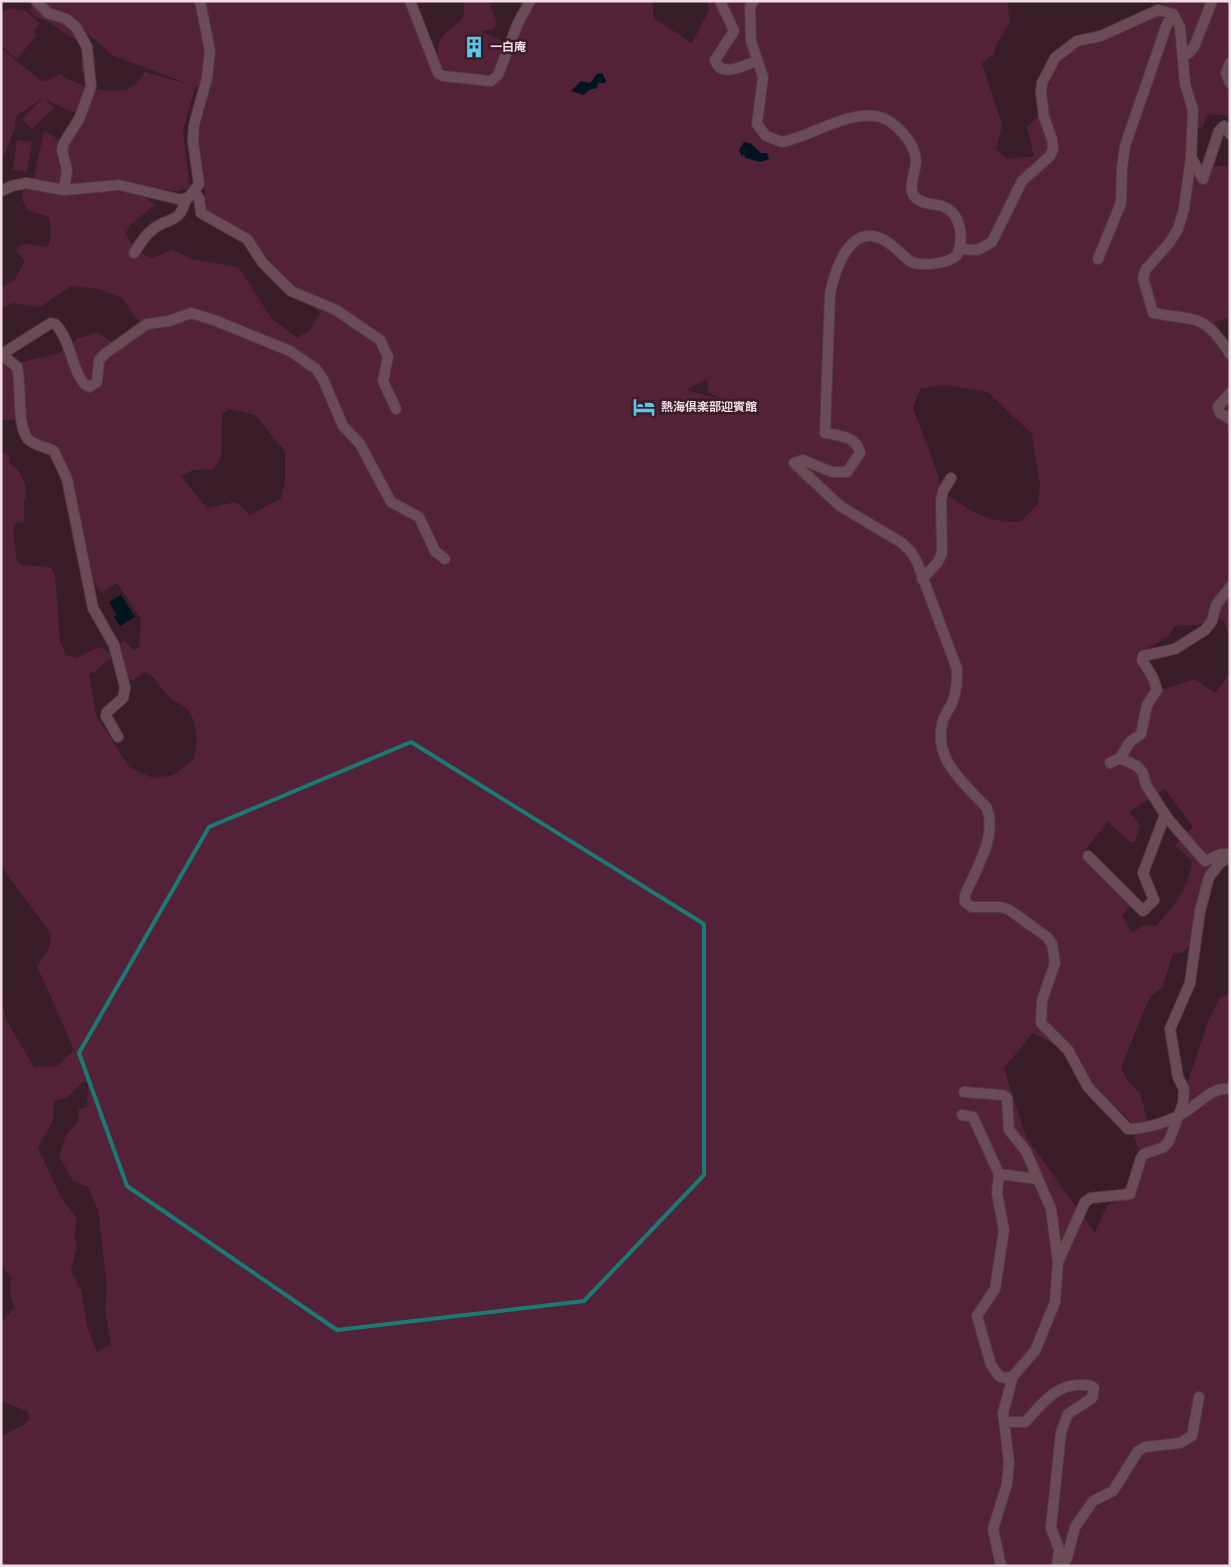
<svg xmlns="http://www.w3.org/2000/svg" width="1231" height="1567" font-family="'Titillium Web','Noto Sans JP',sans-serif">
<style>
.green{fill:#532238;fill-rule:evenodd}
.water{fill:#00151d}
.lines{fill:none;stroke-linecap:round;stroke-linejoin:round}
.minor-casing{stroke:#513a43;stroke-width:12}
.minor{stroke:#6b4b57;stroke-width:10}
.marked{fill:none;stroke:#1a7b74;stroke-width:4;stroke-linejoin:round}
.labels{text-anchor:middle;stroke-width:5;stroke-linejoin:round;paint-order:stroke}
.poi-label{font-size:12px;font-weight:bold;fill:#f1dde4;stroke:#381c27;text-anchor:start}
</style>
<rect width="100%" height="100%" fill="#381c27"/>
<path class="green" d="M41,1H406L441,78L488,86L501,77L523,17L533,1H653V18L692,43L709,10L707,1H1007L1010,22L996,45L994,54L982,63L1002,125L996,149L1007,159L1034,156L1027,127L1045,108L1044,93L1059,59L1082,46L1136,27L1150,9L1161,4V1H1230V116L1207,114L1203,127L1187,130L1184,166H1230V317L1215,322L1222,333L1218,335L1230,357V636L1224,622L1218,617L1198,625L1175,626L1168,636L1138,655L1139,668L1153,689H1165L1195,679L1215,693L1230,673V852L1206,871L1191,945L1181,953H1173L1163,986L1150,997L1121,1067L1128,1081L1140,1093L1148,1123L1187,1105V1084L1209,1019L1220,998L1230,993V1566H1V1436L22,1426L30,1419L27,1411L1,1401V1323L14,1308L10,1292L11,1277L1,1266V995L6,1020L34,1067L57,1066L74,1050L37,966L49,949L51,934L1,867V452L9,456V463C20,470 26,480 26,494C26,498 23,502 24,506C24,512 25,515 24,522L16,523L13,532L17,561L23,565L50,567L55,573L60,641L66,655L76,658L99,647L109,652L111,658L94,672L89,674L96,715L130,768L153,778L174,775L194,759C198,743 199,716 182,705C178,702 172,701 169,697C160,688 158,678 145,672L133,680L128,679L120,645L124,640L134,651L139,647L141,619L117,583L101,593L95,585L61,451L37,441L26,425L18,419L1,421V358L13,366L21,362L56,354L68,348L77,339L97,332L115,344L139,322L122,298L98,289L71,286L40,307L13,303L1,309V289L15,279L25,261L16,251L18,246L28,244L48,247C52,236 51,228 49,217L27,210L22,199L23,189L67,194L97,193L98,196V192C117,192 141,190 155,205L131,224L125,234L132,243L133,252H141L151,259L172,249L191,259L238,267L272,319L297,338L309,331L320,313L277,269L247,232L206,209L204,185L196,141L210,88L195,87L183,131L190,188L176,191L106,181L64,190L65,148L94,90C116,89 132,97 145,72L188,84L112,55L71,19L60,12L51,10ZM707,379L708,392L721,399L686,390ZM945,385L988,392L1032,434L1040,485L1038,504L1020,522C985,523 966,509 940,489L938,474L913,408L920,389ZM229,409L255,415L285,451V483L281,498L250,515L236,502L207,508L181,476L193,470L214,469L221,457L222,415ZM1165,789L1193,827L1175,845L1192,861C1189,888 1174,906 1156,926L1144,925L1132,933L1122,916L1130,906L1081,855L1108,822L1130,842H1135L1140,825L1129,812ZM1033,1033L1079,1058L1092,1085L1130,1120L1139,1153L1119,1200L1107,1205L1095,1233L1026,1137L1004,1068ZM83,1082L88,1083L87,1107L79,1109L78,1121L65,1137L59,1156L73,1181L88,1187L98,1210L107,1287L105,1311L111,1344L97,1352L87,1326L81,1290L71,1270L77,1245L74,1236L77,1219L60,1195L38,1148L53,1120L54,1101L66,1098Z
M464,1H488L497,22L494,29L481,31L504,42L496,68L490,74C474,76 455,75 441,67C428,27 460,33 464,13C465,10 464,5 464,1Z
M33,2L68,23L96,62L92,78L89,80L81,70L82,47L79,40C65,37 58,26 47,21C40,18 35,18 30,11Z
M10,8L26,11L40,23L34,32L37,35L17,59L1,46V12Z
M1,48L40,80L45,81L61,74C70,83 79,81 88,89L78,111L72,112L45,99L54,108L32,129L22,119L43,98L16,116L15,128L2,160Z
M44,131C47,133 52,135 55,137C63,145 65,177 59,186L33,181Z
M17,140L32,142L27,172L13,170Z"/>
<path class="water" d="M602,73L606,80L605,83H598L597,88L589,90L584,95L571,91L581,81L590,83L597,74Z
M744,142L750,143L761,153H767L769,159L761,162L745,158L744,154L742,157L739,150Z
M121,595L135,617L120,626L114,617L117,615L109,602Z"/>
<g class="lines">
<g class="minor-casing">
<path id="minor" d="M36,1L48,13L66,19L76,27L87,47L91,87L79,119L64,143L62,150L67,170L64,190
M410,1L438,73L443,76L491,81L498,75L518,23L530,1
M720,1L734,31L715,60C721,79 744,65 757,61
M753,1L750,7L751,41L763,77L757,124L766,136L782,142C812,136 850,109 880,117C896,122 914,142 916,159C917,170 907,186 914,196C920,204 934,204 942,206C962,213 964,239 957,255C949,264 920,267 910,261C900,254 893,244 882,239C850,223 835,270 830,294L825,433C839,436 857,436 860,453L847,472H832L803,460L794,463L840,506L902,543L911,552L917,562L957,669C957,680 957,692 952,703C950,708 945,714 943,720C932,759 963,782 987,808C997,837 977,867 965,895V902L972,907H1000L1008,909L1047,937L1052,944L1055,963L1042,1001L1041,1023L1068,1050L1088,1087L1128,1129C1147,1129 1169,1122 1185,1112C1200,1103 1211,1087 1230,1089
M1184,55L1189,53L1194,47L1212,1
M1230,63L1226,73L1230,83
M1191,157L1203,179L1219,131L1224,126L1230,134
M1,191L12,186L26,183L64,190L119,185L182,200L189,197L199,184L193,141L194,125L207,78L210,51L200,1
M194,192L199,198L201,213L247,239L263,263L291,291L336,310L380,340L388,357L383,381L396,409
M960,249L978,250L992,242L1022,181L1050,156L1053,149L1052,139L1044,117L1041,93L1042,83L1055,58L1077,41L1101,36L1158,10L1173,14L1180,27L1185,84L1193,110L1191,157L1184,209L1178,229L1170,242L1146,269L1143,278L1153,313C1197,321 1204,313 1230,354
M134,253C139,246 144,236 151,231C167,216 180,226 186,198
M1098,259L1121,203L1122,168L1125,146L1167,24L1173,14
M1,354L17,367C22,385 16,428 29,440C36,446 46,447 54,451L67,479L93,608L114,645L125,687L123,698L107,712L106,716L118,737
M2,354L51,323L55,324C72,340 73,380 89,387L97,382L99,360L106,353L147,324L169,321L191,313L214,320L290,351L316,369L323,379L343,426L360,444L391,502L419,517L435,551L445,559
M1230,393L1218,407L1220,413L1230,419
M922,579L938,562L942,553L941,501L943,491L951,478
M1120,758L1130,742L1141,734L1147,705L1157,690L1153,678L1142,660L1143,656L1175,649L1205,630L1212,621L1216,605L1230,587
M1110,763L1120,758L1137,766L1143,773L1146,785L1168,819L1205,861L1221,854H1230
M1088,856L1143,911L1154,900L1143,873L1165,815
M964,1092L1003,1095L1007,1098L1009,1130L1026,1151L1051,1209L1058,1262L1055,1302L1035,1351L1013,1376L1003,1413L1009,1462L1007,1484L993,1529L1001,1566
M962,1115L973,1117L999,1174L997,1194L1004,1230L995,1289L977,1316L991,1365L999,1376L1005,1378L1013,1376
M999,1174L1036,1179
M1058,1262L1085,1202L1091,1198L1130,1194L1141,1158L1144,1154L1164,1147L1169,1141L1183,1104L1184,1089L1178,1077L1170,1029L1190,983L1200,911L1209,877L1220,863L1230,856
M1005,1422H1025C1041,1406 1054,1385 1079,1385C1085,1385 1090,1384 1094,1388L1092,1398L1068,1414L1061,1432L1051,1528L1059,1549L1057,1566
M1062,1566L1067,1558L1075,1527L1093,1501L1113,1491L1138,1451L1145,1447L1180,1443L1192,1436L1199,1397"/>
</g>
<use href="#minor" class="minor"/>
</g>
<path class="marked" d="M411,742L704,924V1175L584,1301L337,1330L127,1186L79,1053L209,827Z"/>
<defs>
<g id="building-bare" transform="scale(1.725)"><path d="M-4-6H4V6H1V3H-1V6H-4ZM-2.5-4.3h1.7v1.8h-1.7ZM.8-4.3h1.7v1.8H.8ZM-2.5-1h1.7V.8h-1.7ZM.8-1h1.7V.8H.8Z" fill="#5cc7e8" stroke="#381c27" stroke-width="2.5" paint-order="stroke"/></g>
<g id="hotel-bare" transform="scale(1.725)"><path d="M-6-4.5h1.5V1H6V5H4.5V3h-9V5H-6ZM-4 0a1.8 1.8 0 1 1 3.6 0ZM.5 0V-2.5h3Q6-2.5 6 0Z" fill="#5cc7e8" stroke="#381c27" stroke-width="2.5" paint-order="stroke"/></g>
</defs>
<g fill-rule="evenodd">
<use href="#building-bare" x="474" y="47"/>
<use href="#hotel-bare" x="644" y="407"/>
</g>
<g class="labels">
<g class="poi-label">
<text x="490" y="51">一白庵</text>
<text x="661" y="411">熱海倶楽部迎賓館</text>
</g>
</g>
<rect width="1231" height="1567" fill="none" stroke="#f1dde4" stroke-width="5"/>
</svg>
